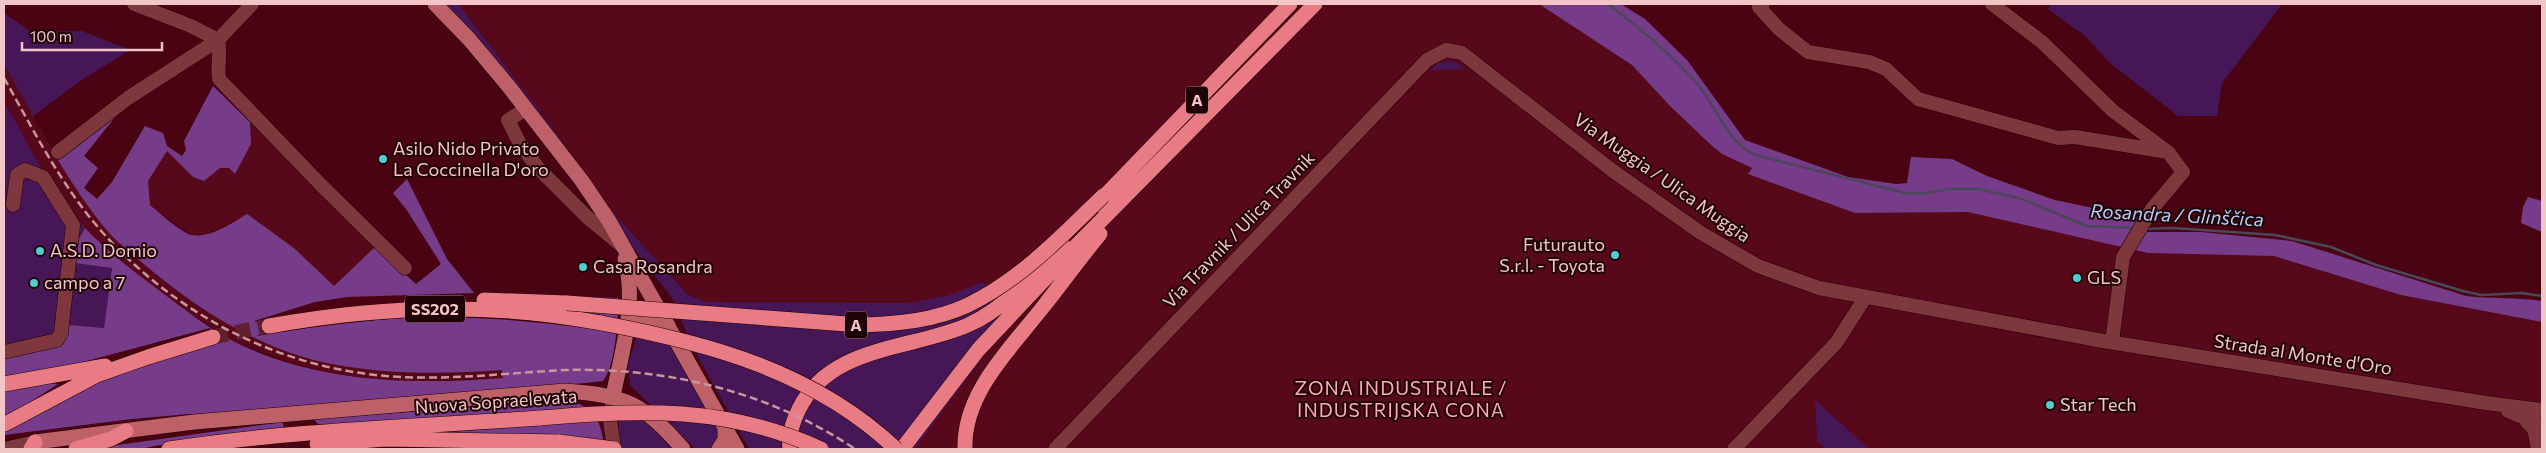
<svg xmlns="http://www.w3.org/2000/svg" width="2546" height="453" font-family="Commissioner,sans-serif">
<style>
.built{fill:#57081b}
.green{fill:#461657}
.forest{fill:#763c8a}
.lines{fill:none;stroke-linecap:round;stroke-linejoin:round}
.stream{stroke:#4a4758;stroke-width:2.5}
.highway-tunnel{stroke:#62202e;stroke-width:15;stroke-dasharray:15 8;stroke-linecap:butt}
.minor-casing{stroke:#210105;stroke-width:15}
.major-casing{stroke:#210105;stroke-width:16}
.highway-casing{stroke:#210105;stroke-width:16}
.minor{stroke:#7f373e;stroke-width:14}
.major{stroke:#be6068;stroke-width:15}
.highway{stroke:#e87b84;stroke-width:15}
.rail{stroke:#c9969b;stroke-width:2.5;stroke-dasharray:8 4;stroke-linecap:butt}
.highway-bridge-casing{stroke:#210105;stroke-width:16;stroke-linecap:butt}
.highway-bridge{stroke:#e87b84;stroke-width:15}
.poi-dot{fill:#52cdce;stroke:#1f0306;stroke-width:2}
.labels{text-anchor:middle;stroke-width:4;stroke-linejoin:round;paint-order:stroke}
.shield{fill:#1f0306;stroke:#b38c8d;stroke-width:1}
.shield-label{font-size:16px;font-weight:bold;fill:#f2c6c7}
.poi-label{font-size:18px;fill:#f2c6c7;stroke:#1f0306;text-anchor:start}
.street-label{font-size:18px;fill:#f2c6c7;stroke:#1f0306}
.water-label{font-size:19px;font-style:italic;fill:#b1cff8;stroke:#1f0306}
.neighbourhood-label{font-size:19px;letter-spacing:1px;fill:#fea9ad;stroke:#1f0306}
</style>
<rect width="100%" height="100%" fill="#490313"/>
<path class="built" d="M458,4H1539L1632,65L1670,106L1711,145L1722,154L1752,168L1749,173L1855,213L1968,212L2148,253L2274,256L2401,295L2542,322V449H915L1010,321L983,282L946,296L909,303L707,302L688,295L617,217L537,107Z
M4,64L72,183L111,235L157,275L203,309L253,338L278,348L469,372L502,370L503,378L416,381L372,379L331,373L295,364L235,342L188,312L109,253L85,228L63,199L40,166L4,101Z
M250,122L375,247L334,286L247,215L209,233L192,235L150,205L148,181L167,151L193,177L204,181L220,168H229L251,144Z"/>
<path class="green" d="M444,4H458L537,107L617,217L688,295L707,302L909,303L946,296L983,282L1010,321L915,449H749L693,348L672,298L634,249L599,198Z
M2051,4H2282L2222,83L2217,116H2178L2110,63L2085,36L2048,9Z
M4,13L31,32L82,31L130,50L80,81L33,116L4,64Z
M1449,61L1458,63L1465,69L1430,70L1438,63Z
M4,101L40,166L85,228L79,239L112,268L104,328L69,325L67,333L4,357Z
M637,336L666,337L719,432V442L711,449L694,448L630,385L628,364Z
M1815,400L1869,449H1826L1817,441Z
M622,404L651,427L672,449H621L618,430Z"/>
<path class="forest" d="M1539,4H1621L1645,19L1687,60L1745,140L1848,177L1896,184L1907,183L1911,157L1952,159L1987,176L2055,200L2145,219L2144,232H2201L2292,241L2466,296C2492,299 2517,297 2542,301V322L2401,295L2274,256L2148,253L1968,212L1855,213L1748,174L1752,168L1722,154L1711,145L1670,106L1632,65Z
M213,86L250,122L251,144L235,174L229,168H220L204,181L193,177L167,151L148,181L150,205C160,213 181,233 192,235C211,238 232,223 247,214L295,249L334,286L375,247L416,284L441,264L406,209L393,193L407,179L447,259L474,293L347,297L315,302L254,321L269,326L257,336C306,328 355,321 405,318C470,315 535,321 599,330L602,315L567,309V296L618,298C618,319 616,365 603,381L585,383L247,413L189,414L132,419L4,435V422L92,384L213,337L210,328L68,366L4,377V357L48,346L69,325L104,328L112,268L75,263L79,239L85,228C108,252 133,271 160,291C184,309 209,329 235,342C318,383 413,385 503,378L502,370C445,374 388,375 332,364C259,350 193,307 138,259C129,251 118,243 110,234C90,211 73,185 58,160L116,116L84,156L98,168L84,188L97,199L112,182L145,126L163,133L167,146L182,156L186,150L184,141Z
M2528,197L2542,201V232L2521,223L2523,207Z
M50,383L58,384L4,419V391Z
M569,400C598,410 600,421 605,449L450,435V432L541,425L321,428L314,419Z
M283,422L284,431L187,440L139,449H89Z"/>
<g class="lines">
<path class="stream" d="M1608,4C1638,26 1669,53 1695,81C1716,104 1725,141 1755,155L1905,193H1926L1950,189H1979L2022,199L2087,226L2135,228
M2145,229L2173,228L2275,235L2331,247L2376,265L2463,291L2481,295L2522,293L2542,296"/>
<path class="highway-tunnel" d="M213,337L269,326"/>
<g class="minor-casing">
<path id="minor" d="M134,4L191,26L218,40C221,54 217,65 219,79L320,184L405,268
M1763,4L1759,7L1779,29L1808,52L1869,62L1886,69L1918,99L2058,138L2075,137L2168,152
M1992,4L2042,42L2113,111L2168,152L2183,172L2152,209L2123,257L2112,342
M526,109L508,120L520,144L538,168L587,217L621,245
M58,152L128,98L218,40L252,4
M4,352L57,340L61,333L73,225L43,177L25,170L17,175L13,205
M612,403L610,420L614,449
M2508,411L2535,422L2542,430
M2527,422L2534,429L2538,449
M4,449L35,442
M1055,449L1427,60L1446,50L1462,53L1613,171L1701,233L1758,266L1819,288L2103,341L2486,403L2542,410
M1734,449L1836,343L1865,298"/>
</g>
<g class="major-casing">
<path id="major" d="M435,4L469,39L510,88L582,181L609,221L737,449
M626,331C639,319 652,321 668,325
M613,396C622,351 637,305 625,259
M35,442L194,422L565,391C625,395 643,403 683,449
M719,449L725,440V428"/>
</g>
<g class="highway-casing">
<path id="highway" d="M1096,205L1290,4
M484,300L567,303
M269,326C378,306 492,302 601,323
M4,384L105,366
M5,424L97,375L148,357L213,337
M317,444L386,439L559,442
M31,449L35,442
M76,449L111,439L126,431
M169,449C291,430 416,427 540,418
M790,449C788,435 793,421 799,409C830,345 911,350 968,325C1006,308 1036,273 1062,243
M902,449L978,350L1074,248L1315,4
M965,449C963,393 1011,348 1043,307C1062,283 1080,258 1100,234"/>
</g>
<use href="#minor" class="minor"/>
<use href="#major" class="major"/>
<use href="#highway" class="highway"/>
<path class="rail" d="M4,78C34,131 62,187 103,233C176,314 277,367 386,376C446,381 506,373 565,370C667,367 770,392 855,449"/>
<g class="highway-bridge-casing">
<path id="highway-bridge" d="M567,303L860,325C896,324 934,321 968,305C1020,280 1062,236 1103,196
M601,323C709,343 815,372 896,449
M540,418C639,409 728,406 821,449
M559,442L614,449"/>
</g>
<use href="#highway-bridge" class="highway-bridge"/>
</g>
<g class="poi-dot">
<circle cx="383" cy="159" r="5"/>
<circle cx="40" cy="251" r="5"/>
<circle cx="1615" cy="255" r="5"/>
<circle cx="583" cy="267" r="5"/>
<circle cx="2077" cy="278" r="5"/>
<circle cx="34" cy="283" r="5"/>
<circle cx="2050" cy="405" r="5"/>
</g>
<g class="labels">
<g class="shield">
<rect x="1186" y="86.5" width="22" height="27" rx="4"/>
<rect x="405" y="295.5" width="60" height="27" rx="4"/>
<rect x="845" y="311.5" width="22" height="27" rx="4"/>
</g>
<g class="shield-label">
<text x="1197" y="106">A</text>
<text x="435" y="315">SS202</text>
<text x="856" y="331">A</text>
</g>
<g class="poi-label">
<text x="393" y="155">Asilo Nido Privato<tspan x="393" dy="21">La Coccinella D'oro</tspan></text>
<text x="1605" y="251" text-anchor="end">Futurauto<tspan x="1605" dy="21">S.r.l. - Toyota</tspan></text>
<text x="50" y="257">A.S.D. Domio</text>
<text x="593" y="273">Casa Rosandra</text>
<text x="2087" y="284">GLS</text>
<text x="44" y="289">campo a 7</text>
<text x="2060" y="411">Star Tech</text>
</g>
<g class="street-label">
<text transform="translate(1662 178) rotate(35)" y="6">Via Muggia / Ulica Muggia</text>
<text transform="translate(1239 230) rotate(-46)" y="6">Via Travnik / Ulica Travnik</text>
<text transform="translate(2303 355) rotate(9)" y="6">Strada al Monte d'Oro</text>
<text transform="translate(496 402) rotate(-4)" y="6">Nuova Sopraelevata</text>
</g>
<g class="water-label">
<text transform="translate(2177 215) rotate(3)" y="7">Rosandra / Glinščica</text>
</g>
<g class="neighbourhood-label">
<text x="1401" y="395">ZONA INDUSTRIALE /<tspan x="1401" dy="22">INDUSTRIJSKA CONA</tspan></text>
</g>
</g>
<rect width="2546" height="453" fill="none" stroke="#f2c6c7" stroke-width="10"/>
<path d="M22 42v8h140v-8" fill="none" stroke="#f2c6c7" stroke-width="2.5"/>
<text x="30" y="42" font-size="15" fill="#f2c6c7" stroke="#1f0306" stroke-width="4" paint-order="stroke">100 m</text>
</svg>
